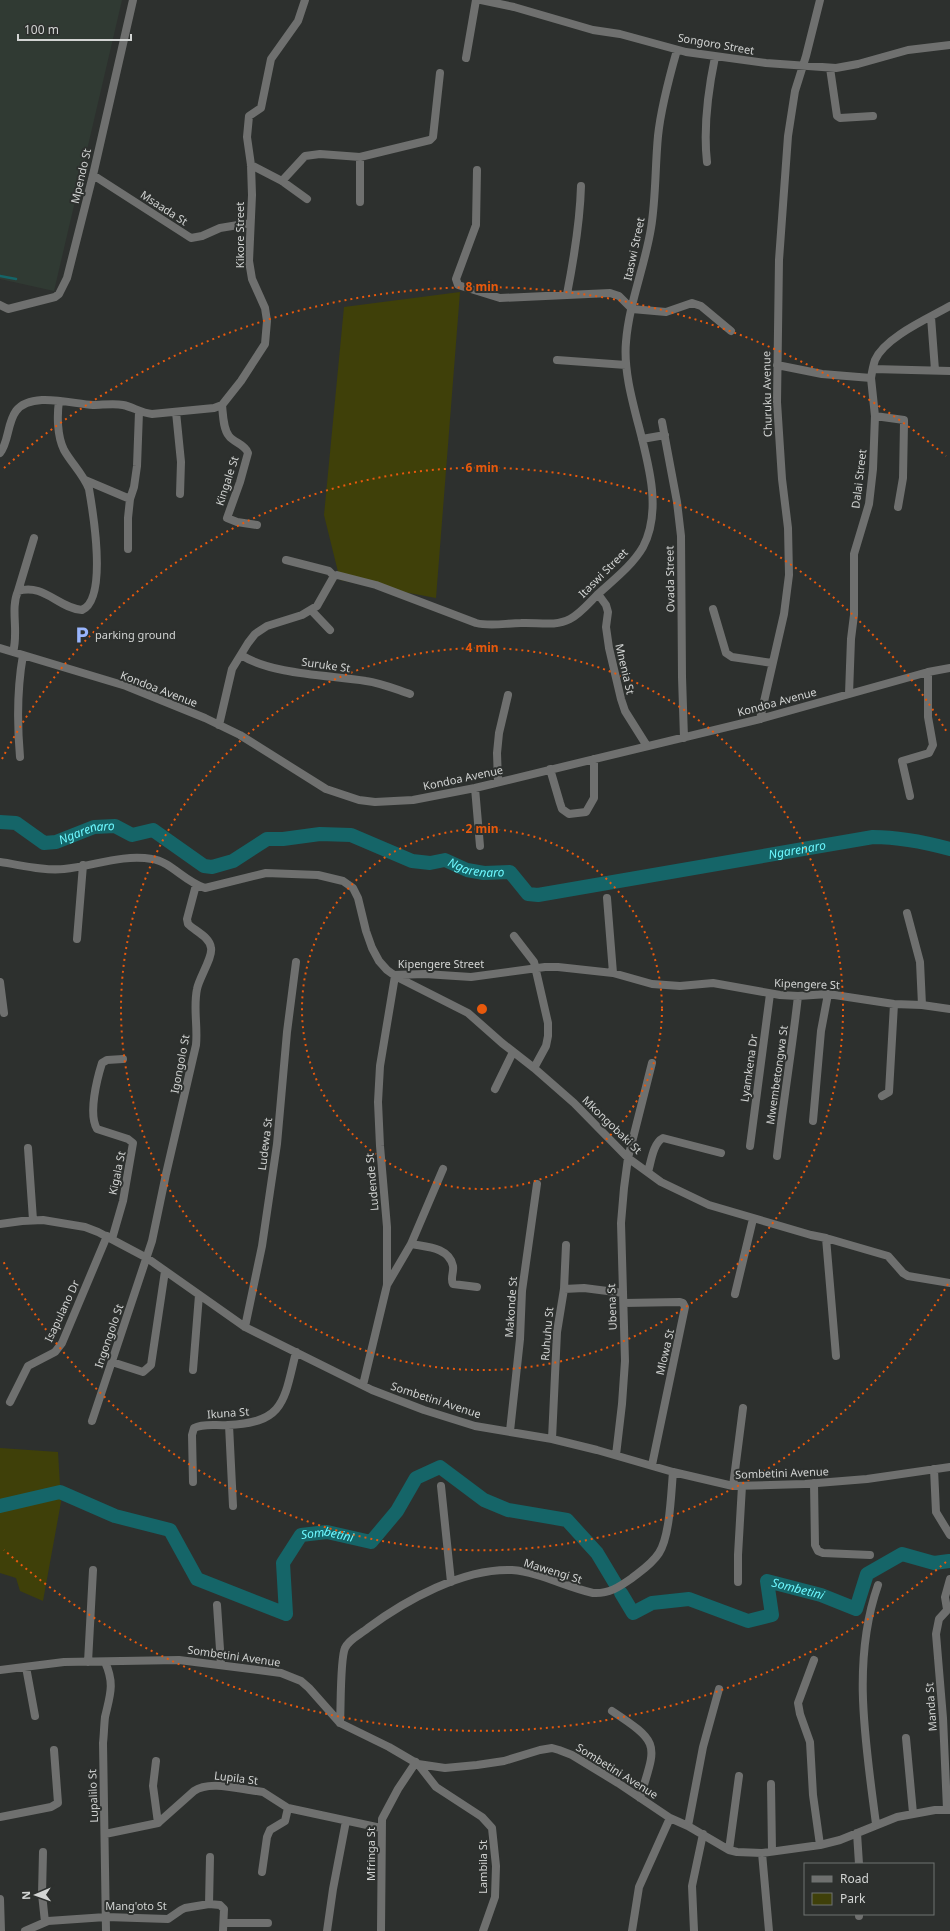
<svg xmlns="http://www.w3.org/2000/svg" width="950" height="1931" font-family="'Noto Sans',sans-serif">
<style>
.built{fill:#303a33}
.green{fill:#3f4009}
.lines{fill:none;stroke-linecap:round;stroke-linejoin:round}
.stream{stroke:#156568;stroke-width:2.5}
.river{stroke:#156568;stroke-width:14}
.minor{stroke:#6f706f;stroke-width:8}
.ring{fill:none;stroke:#e8590c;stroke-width:2;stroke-dasharray:2 4}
.labels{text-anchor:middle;stroke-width:4;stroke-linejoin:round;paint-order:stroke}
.street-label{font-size:11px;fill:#d2d4d3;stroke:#2d302e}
.poi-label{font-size:11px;fill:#d2d4d3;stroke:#2d302e;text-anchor:start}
.water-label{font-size:12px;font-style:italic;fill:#6df7fe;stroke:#2d302e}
.centre{fill:#e8590c;stroke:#2d302e;stroke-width:2}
.ring-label{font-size:12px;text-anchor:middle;font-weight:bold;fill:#e8590c;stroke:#2d302e;stroke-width:4;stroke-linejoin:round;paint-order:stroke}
</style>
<rect width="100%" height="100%" fill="#2d302e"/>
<path class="built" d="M0,0H122L54,291L0,279Z"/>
<path class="green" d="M460,292L436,598L340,580L324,515L344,307Z
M0,1448L58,1452L61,1502L43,1601L20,1591L16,1578L0,1573Z"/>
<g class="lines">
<path class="stream" d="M0,276L16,279"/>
<g class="river">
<path id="s1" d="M0,822L16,823L44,843L56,842L94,827L115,826L132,835L153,830L204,866L212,867L233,861L267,839H283L320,834L351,835L412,861L430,863L445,860L467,870L484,873L510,872L528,894L538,895L873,837C900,837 924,842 950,849"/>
<path id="s2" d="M0,1506L60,1492L115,1516L170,1530L197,1579L286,1614L283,1563L301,1535L327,1532L371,1542L397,1511L416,1478L440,1467L484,1500L508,1510L567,1520L597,1553L615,1583"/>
<path id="s3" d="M621,1593L633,1613L652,1603L689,1599L748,1621L772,1615L767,1581L821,1595L856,1609L867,1574L902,1554L934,1563L949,1561"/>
</g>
<path class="minor" d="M481,0L514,7L593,30L620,34L686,52L766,63L836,68L858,64L908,50L950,45
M466,58L476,0
M830,68L837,116L840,118L873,116
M360,157V202
M707,162C703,127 708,91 715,57
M251,165L282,181L307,199
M477,170L476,225L456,279L458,285L500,298L610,293L619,296L632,309L666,312L692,303L701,306L731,331
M93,175L191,238L202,236L220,228L250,223
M282,181L305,156L320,154L360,157L430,140L433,137L440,73
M567,294C574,258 580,223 581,186
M0,305L8,309L55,297L59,294L67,278L93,175L133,0
M931,317L935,370
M557,360L626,365
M777,365L822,374L871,378
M873,369L950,371
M222,405C223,414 223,429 229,436C234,443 245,444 248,453L240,482L227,518L237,522L257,525
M176,412L181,462L180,494
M875,416L904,420V423L903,478L898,507
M662,422L677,502L681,536L682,677L684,738
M642,439L665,435
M0,453C9,442 7,423 16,411C31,391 72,404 93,405C102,405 114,403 123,405C133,407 141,413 152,414L214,408L222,405L241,381L265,344L267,321L265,308L252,279L249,261L252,195L251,165L247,137L249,116L261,108L271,59L298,21L305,0
M85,480L130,499
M128,549V518L130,499L134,487L137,466L139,412
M286,560L329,571L334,576
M18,591L34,538
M598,594L606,605L608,612L606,627L609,648L621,699L625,711L647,746
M713,609L726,653L732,657L772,663
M311,610L330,630
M0,648L126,686L205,718L240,735L326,789L359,800L375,802L413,800L475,788L760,719L928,672L950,668
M13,652C19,632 10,609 18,591C44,583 58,608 82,610C108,599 93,512 89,489C83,474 72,464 64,450C57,436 57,415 59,401
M241,655C273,675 329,675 366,681C381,683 395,689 410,694
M849,694L851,639L854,615V554L869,504L873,469L875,416L871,378C872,372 873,366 875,360C885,337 929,318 950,306
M760,719L784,614L789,575L788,528L782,479L777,402L779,260L788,136L795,91L806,56L820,0
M219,725L232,669L248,643L255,634L267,626L302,615L317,606L334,576L337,575L376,585L476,623C491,627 506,623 521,623C537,622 555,627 570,619C580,614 589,603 597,595C612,581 632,566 643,547C674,488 620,405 626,342C629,303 645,266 651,228C656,198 655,167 658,136C661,107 669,78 677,50
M20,757C17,723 17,689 23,655
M550,769L560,803L562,809L569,814L586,812L594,798V759
M498,782L497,753L499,733L508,695
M475,788L480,846
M910,796L902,761L929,753L933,745L928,717V672
M0,862C21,865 43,871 64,869C94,866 122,854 152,859C170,861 185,882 205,888L266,873L318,875L343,881L353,888L358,898L366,931L372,948L379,961L387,970L394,975L425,974L471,977L545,967H558L613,973L652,984L680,986L713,983L780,995L798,996L828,994L894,1004L922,1005L950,1009
M607,898L613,973
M907,913L920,962L922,1005
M514,936L534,962L548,1023V1036L546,1046L534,1068
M77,939L83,865
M395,976L468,1013L502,1043L534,1068L574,1103L628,1158L661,1182L709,1205L811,1235L826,1238L888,1256L903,1273L908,1276L950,1283
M0,982L4,1013
M495,1089L513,1052
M882,1096L889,1092L894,1004
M813,1121L821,1031L828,994
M750,1146L770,994
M28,1148L33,1220
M777,1156C783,1103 792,1050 798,996
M648,1172C651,1162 653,1143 663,1138L721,1153
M0,1224L22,1221L43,1220L85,1227L98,1232L147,1258L245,1327L372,1390L424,1410L475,1426L552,1439L597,1450L673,1472L733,1486L805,1484L867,1479L950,1467
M826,1238L836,1356
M112,1239L123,1201L133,1143L128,1139L97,1129C88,1114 97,1079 102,1063L107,1060L123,1059
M411,1244C426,1247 449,1247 453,1266C454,1273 450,1278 453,1284L477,1287
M387,1285L411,1244L443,1169
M564,1289L566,1245
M735,1294L753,1219
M624,1303L680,1302L683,1303L685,1307L652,1465
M245,1327L262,1246L277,1144L287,1032L296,962
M112,1362L143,1372L151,1365L165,1271
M193,1370L199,1295
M363,1385L387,1285V1227L380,1146L378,1102L380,1066L395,976
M10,1402L28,1366L55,1352L62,1343L107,1236
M92,1421L152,1241L166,1174L196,1045C198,1026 193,1008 197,989C199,978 213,957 211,948C210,937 195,931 188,924L187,919L196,885
M229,1425L233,1506
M510,1431L520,1339L522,1291L537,1184
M552,1439L557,1332L564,1289L584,1288L623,1293
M616,1455L622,1404L625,1361L621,1223L624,1188L628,1158L652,1063
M934,1469L936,1512L950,1535
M193,1482L192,1435L194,1428C204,1423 217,1426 228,1425C285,1423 284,1400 296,1352
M814,1483L815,1545L818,1551L823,1553L870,1555
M441,1486L451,1582
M733,1486L743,1408
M738,1582V1555L742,1486
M217,1605L221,1664
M947,1609L945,1597L950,1579
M814,1660L798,1703L800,1714L810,1742L813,1795L820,1845
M88,1662L93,1570
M105,1662C115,1684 110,1695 105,1717C104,1726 104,1734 103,1743L106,1931
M26,1667L35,1716
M0,1670L64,1662L179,1660L281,1673L301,1681L309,1688L340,1723L389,1747L418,1764L445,1768L477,1765L504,1761L540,1750L552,1748L559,1750L572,1755L618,1783L670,1818L688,1826L729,1850L737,1852L762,1853L820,1845L840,1840L897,1817L935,1810H950
M612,1711C662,1744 656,1744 640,1798
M340,1723C341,1708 340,1659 345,1648C349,1639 361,1634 368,1628C406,1600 463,1568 512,1570C539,1572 566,1587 593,1593C609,1594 619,1587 632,1578C641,1571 652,1564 659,1553C670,1536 671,1494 673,1472
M906,1738L913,1813
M156,1761L153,1786L158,1823L194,1791C209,1780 239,1789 257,1791L263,1792L288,1808L381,1828
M418,1764L436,1787L482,1817L492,1828L496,1866L495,1897L483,1931
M771,1784L772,1851
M947,1809L943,1718L936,1634L939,1619L950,1607
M0,1817L51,1807L58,1803L54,1750
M876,1824C866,1745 851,1662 878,1585
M688,1826L703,1747L719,1689
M857,1833L859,1864
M105,1834L158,1823
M729,1850L739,1776
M43,1852L42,1894L45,1922
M762,1853L769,1931
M262,1872L267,1837L270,1830L285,1821L288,1808
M0,1899L1,1931
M209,1904L210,1857
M859,1916V1914
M224,1923H268
M25,1931L48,1921L106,1917L168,1919L181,1910L185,1908L209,1904L220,1905L224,1909L223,1931
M327,1931L333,1889L346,1821
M381,1931L382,1819L398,1789L416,1762
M632,1931L639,1887L670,1818
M694,1931L692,1886L703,1834"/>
</g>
<g class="ring">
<circle cx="482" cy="1009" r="180"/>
<circle cx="482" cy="1009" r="361"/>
<path d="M948 1284A541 541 0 0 1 2 1259M2 759A541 541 0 0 1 948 734"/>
<path d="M946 1562A722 722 0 0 1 4 1550M4 468A722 722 0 0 1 946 456"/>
</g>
<defs>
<g id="parking-bare" transform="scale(1.38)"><path d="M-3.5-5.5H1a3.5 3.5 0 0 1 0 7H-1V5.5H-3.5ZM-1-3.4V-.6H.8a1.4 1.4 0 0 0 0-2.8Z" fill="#99b5fd" stroke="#2d302e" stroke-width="2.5" paint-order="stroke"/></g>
</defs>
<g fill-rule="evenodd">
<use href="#parking-bare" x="82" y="635"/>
</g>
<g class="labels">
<g class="street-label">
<text transform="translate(716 44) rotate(10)" y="4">Songoro Street</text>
<text transform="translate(81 176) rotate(-77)" y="4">Mpendo St</text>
<text transform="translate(164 208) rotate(33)" y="4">Msaada St</text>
<text transform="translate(240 235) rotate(-90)" y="4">Kikore Street</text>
<text transform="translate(634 249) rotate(-78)" y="4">Itaswi Street</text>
<text transform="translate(767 394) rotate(-91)" y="4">Churuku Avenue</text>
<text transform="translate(859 479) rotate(-83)" y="4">Dalai Street</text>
<text transform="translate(227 481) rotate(-72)" y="4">Kingale St</text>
<text transform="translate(603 573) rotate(-45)" y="4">Itaswi Street</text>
<text transform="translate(670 579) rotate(-91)" y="4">Ovada Street</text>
<text transform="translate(326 665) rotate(8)" y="4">Suruke St</text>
<text transform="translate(625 669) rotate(77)" y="4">Mnenia St</text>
<text transform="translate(159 689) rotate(21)" y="4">Kondoa Avenue</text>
<text transform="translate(777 702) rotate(-15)" y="4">Kondoa Avenue</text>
<text transform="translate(463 778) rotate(-12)" y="4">Kondoa Avenue</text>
<text x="441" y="968">Kipengere Street</text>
<text transform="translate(807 984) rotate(2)" y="4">Kipengere St</text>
<text transform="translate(180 1064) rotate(-79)" y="4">Igongolo St</text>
<text transform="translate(749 1068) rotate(-82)" y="4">Lyamkena Dr</text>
<text transform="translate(777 1075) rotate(-82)" y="4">Mwembetongwa St</text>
<text transform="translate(612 1125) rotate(44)" y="4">Mkongobaki St</text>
<text transform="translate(265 1144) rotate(-83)" y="4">Ludewa St</text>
<text transform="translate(117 1173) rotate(-78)" y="4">Kigala St</text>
<text transform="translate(372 1182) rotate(-95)" y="4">Ludende St</text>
<text transform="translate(511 1307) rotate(-86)" y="4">Makonde St</text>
<text transform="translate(612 1307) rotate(-92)" y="4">Ubena St</text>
<text transform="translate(62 1311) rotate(-65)" y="4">Isapulano Dr</text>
<text transform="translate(547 1334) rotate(-85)" y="4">Ruhuhu St</text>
<text transform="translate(109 1336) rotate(-71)" y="4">Ingongolo St</text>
<text transform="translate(665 1352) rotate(-77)" y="4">Mlowa St</text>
<text transform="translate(436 1400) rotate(18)" y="4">Sombetini Avenue</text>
<text transform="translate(228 1413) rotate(-4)" y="4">Ikuna St</text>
<text transform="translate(782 1473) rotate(-2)" y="4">Sombetini Avenue</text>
<text transform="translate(553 1571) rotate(17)" y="4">Mawengi St</text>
<text transform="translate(234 1656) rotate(8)" y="4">Sombetini Avenue</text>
<text transform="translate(931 1707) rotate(-94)" y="4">Manda St</text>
<text transform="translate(617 1771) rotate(32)" y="4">Sombetini Avenue</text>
<text transform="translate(236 1778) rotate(7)" y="4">Lupila St</text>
<text transform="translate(93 1796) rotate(-92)" y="4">Lupalilo St</text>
<text transform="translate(371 1854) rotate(-90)" y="4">Mfringa St</text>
<text transform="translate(483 1867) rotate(-90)" y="4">Lambila St</text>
<text x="136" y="1910">Mang'oto St</text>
</g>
<g class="poi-label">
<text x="95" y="639">parking ground</text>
</g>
<g class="water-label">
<text dy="4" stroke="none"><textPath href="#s1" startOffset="95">Ngarenaro</textPath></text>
<text dy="4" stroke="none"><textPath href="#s1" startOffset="851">Ngarenaro</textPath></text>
<text dy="4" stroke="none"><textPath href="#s1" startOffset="515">Ngarenaro</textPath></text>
<text dy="4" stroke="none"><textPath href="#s2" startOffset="441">Sombetini</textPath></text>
<text dy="4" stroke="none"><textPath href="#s3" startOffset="236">Sombetini</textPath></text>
</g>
</g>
<circle cx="482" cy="1009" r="6" class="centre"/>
<g class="ring-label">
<text x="482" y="291">8 min</text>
<text x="482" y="472">6 min</text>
<text x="482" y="652">4 min</text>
<text x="482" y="833">2 min</text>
</g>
<rect x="804" y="1863" width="130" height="52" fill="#2d302e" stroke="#6f7270"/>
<rect x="812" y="1876" width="20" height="6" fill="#6f706f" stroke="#6f7270"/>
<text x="840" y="1883" font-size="12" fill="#d2d4d3">Road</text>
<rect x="812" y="1893" width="20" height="12" fill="#3f4009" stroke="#6f7270"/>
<text x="840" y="1903" font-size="12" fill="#d2d4d3">Park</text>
<g transform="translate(36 1895) rotate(268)" stroke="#2d302e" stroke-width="3" paint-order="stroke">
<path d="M0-3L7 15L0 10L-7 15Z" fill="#d2d4d3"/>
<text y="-6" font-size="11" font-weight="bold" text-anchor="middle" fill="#d2d4d3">N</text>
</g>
<path d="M18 34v6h113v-6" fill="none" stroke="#d2d4d3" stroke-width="2"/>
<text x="24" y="34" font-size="12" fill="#d2d4d3" stroke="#2d302e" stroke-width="3" paint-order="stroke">100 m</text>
</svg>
